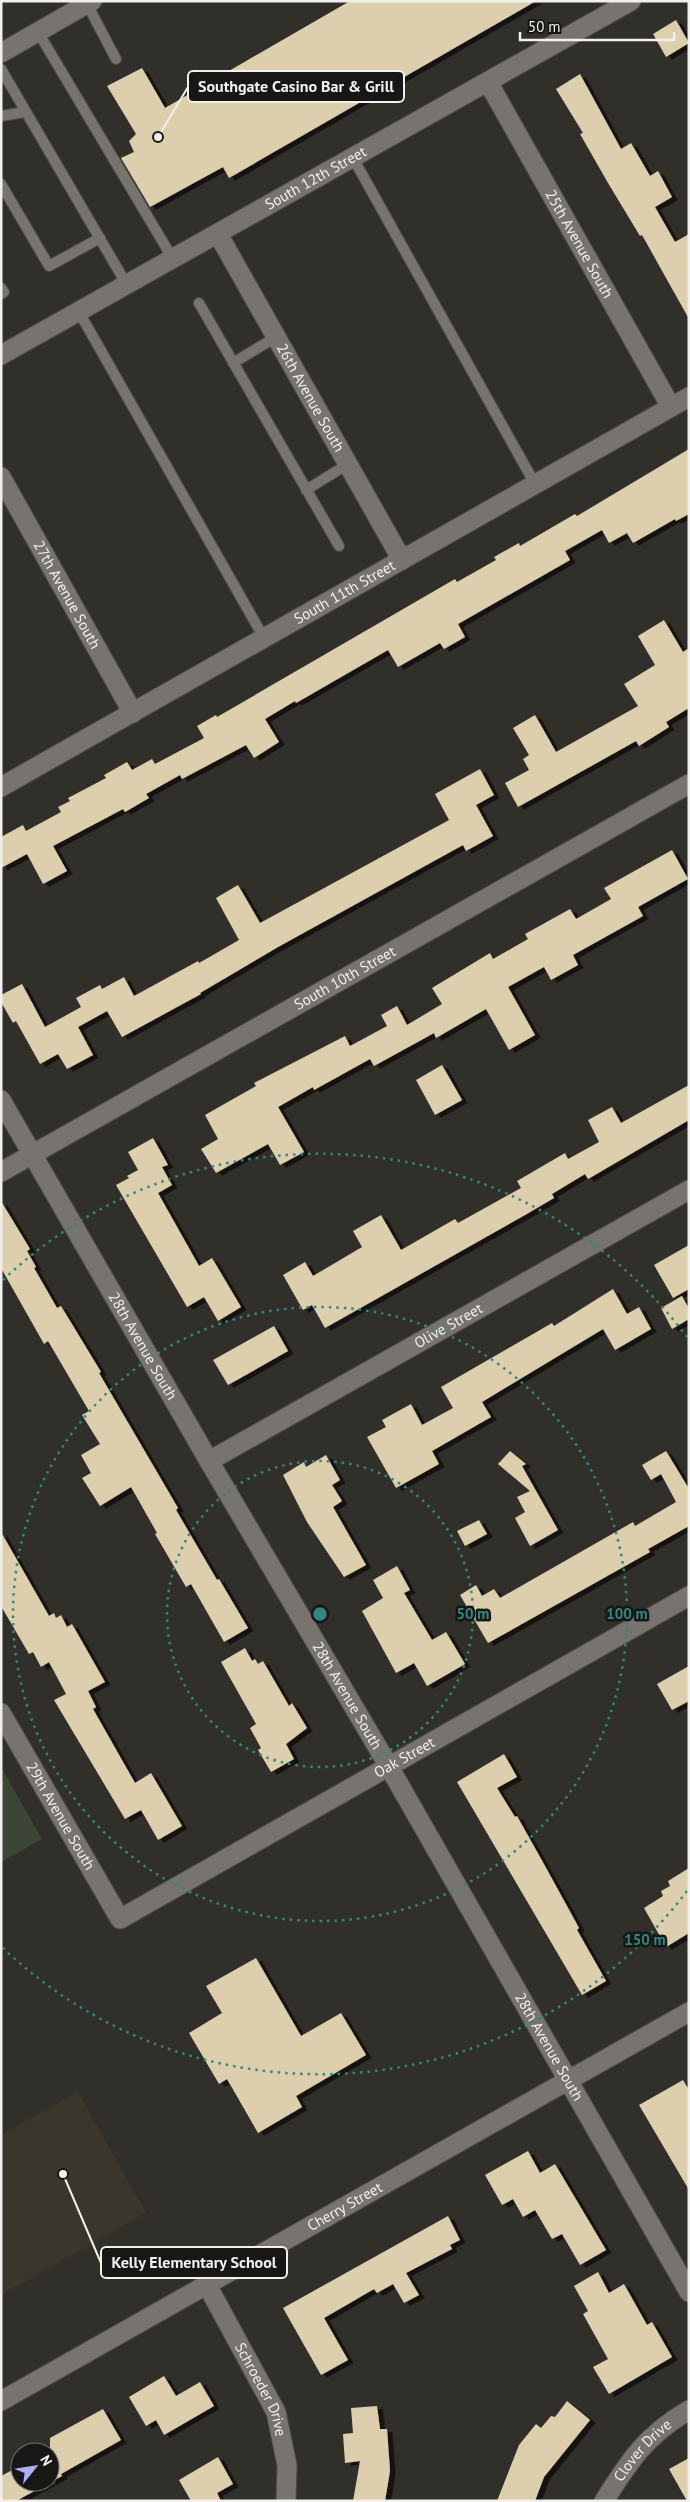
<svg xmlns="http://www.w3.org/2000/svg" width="690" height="2502" font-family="'PT Sans',sans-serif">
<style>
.built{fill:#3a362b}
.green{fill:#3d4536}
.building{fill:#ddcead;filter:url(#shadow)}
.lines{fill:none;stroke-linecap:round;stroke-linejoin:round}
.lane-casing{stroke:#4d4b47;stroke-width:12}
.street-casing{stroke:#4d4b47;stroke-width:21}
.lane{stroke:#77746f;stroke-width:10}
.street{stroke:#77746f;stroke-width:19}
.ring{fill:none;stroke:#318881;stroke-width:2.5;stroke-dasharray:2.5 5}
.labels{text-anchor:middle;stroke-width:5;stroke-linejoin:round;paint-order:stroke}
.street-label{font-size:15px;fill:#f1f0ed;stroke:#181715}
.centre{fill:#318881;stroke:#181715;stroke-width:2.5}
.ring-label{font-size:15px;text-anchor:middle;font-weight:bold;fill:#318881;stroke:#181715;stroke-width:5;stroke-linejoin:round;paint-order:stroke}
.leader{fill:none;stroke:#f1f0ed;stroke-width:2}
.callout-dot{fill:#f1f0ed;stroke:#181715;stroke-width:2}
.callout{fill:#181715;stroke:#f1f0ed;stroke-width:2}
.callout-label{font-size:16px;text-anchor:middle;font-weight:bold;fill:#f1f0ed}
</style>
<defs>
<filter id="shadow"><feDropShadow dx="5.5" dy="3" stdDeviation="0" flood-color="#0009"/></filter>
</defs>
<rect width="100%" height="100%" fill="#312f2a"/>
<path class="built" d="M78,2092L146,2213L1,2295V2135Z"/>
<path class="green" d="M1,1767L42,1839L1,1862Z"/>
<path class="building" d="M350,1H536L229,178L223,167L150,207L121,158L134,152L129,141L136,134L107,86L142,68L165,108Z
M676,20L689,43L666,57L653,34Z
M580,74L621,149L631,143L650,176L658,171L672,197L655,207L675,242L689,234V319L642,235L640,236L608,183L580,134L583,133L556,89Z
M689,449V514L676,521L675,519L633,543L627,533L609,543L602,530L565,551L570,560L458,624L465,637L444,649L440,643L398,667L388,650L296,703L295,701L265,719L279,742L254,758L246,745L182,779L180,775L146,794L149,798L125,812L123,809L53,846L67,871L43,884L27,854L1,868V837L23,825L26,831L61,812L58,807L70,801L68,798L106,778L104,775L127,762L132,770L152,759L155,764L204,738L197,726L216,715L217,717L455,579L457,582L496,560L494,557L519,543L520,546L575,514L577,516Z
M664,620L683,652L689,648V708L666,722L669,727L639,746L636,741L518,807L505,783L529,770L523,759L529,755L513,728L535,715L556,752L638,706L624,684L655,665L638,636Z
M480,769L494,795L476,805L493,836L466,851L463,845L278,947L200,993L201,994L122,1037L107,1011L78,1027L93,1055L67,1069L58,1054L40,1064L16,1021L13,1023L1,1002V995L22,984L45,1027L81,1007L76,998L100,985L102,989L124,977L134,996L198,961L199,963L239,940L216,898L238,885L260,923L449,820L435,794Z
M672,850L688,879L638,907L643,916L573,955L578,965L551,980L544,967L508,987L535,1035L509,1050L486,1009L436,1038L434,1033L374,1066L370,1059L314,1090L313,1087L278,1107L304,1152L280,1165L268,1144L216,1173L201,1149L218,1139L205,1115L256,1086L254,1083L345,1036L350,1046L387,1026L381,1015L397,1006L407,1025L442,1004L432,988L490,953L493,959L528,939L525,934L570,909L576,919L611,899L604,888Z
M442,1065L462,1100L435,1115L416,1080Z
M689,1085V1120L588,1179L585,1174L552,1194L554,1198L525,1215L325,1328L312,1305L303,1310L283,1275L305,1262L313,1276L362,1247L353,1231L381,1215L401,1250L455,1219L458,1223L521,1188L517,1181L565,1153L568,1159L599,1142L588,1120L612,1107L621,1123Z
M153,1138L168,1165L162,1167L172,1185L158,1193L199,1266L212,1258L241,1307L218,1321L204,1297L187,1307L116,1185L129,1178L127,1176L138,1170L128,1152Z
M1,1201L30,1249L27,1251L36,1267L34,1268L57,1308L61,1306L101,1372L99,1373L178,1508L176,1510L217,1580L219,1579L248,1628L224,1642L191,1584L186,1587L155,1534L157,1533L131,1487L100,1506L82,1478L91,1473L81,1455L100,1444L82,1415L89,1411L48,1341L44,1344L1,1268Z
M689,1245V1289L673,1298L654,1265Z
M613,1289L627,1314L639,1307L651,1329L615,1350L603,1329L482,1402L491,1417L432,1451L439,1464L396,1488L367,1437L386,1427L382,1420L411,1404L422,1425L453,1408L441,1387L552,1323L554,1326Z
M682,1296L689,1309V1319L672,1329L661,1308Z
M274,1326L288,1351L228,1385L213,1360Z
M510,1451L526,1464L522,1466L558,1530L530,1546L515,1518L525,1512L517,1497L530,1491L498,1464Z
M666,1451L689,1489V1526L648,1549L650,1552L488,1643L460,1595L476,1585L482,1596L494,1589L500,1598L633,1522L635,1526L676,1502L661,1474L651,1480L642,1465Z
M326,1455L340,1480L332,1485L342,1501L333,1507L366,1565L344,1577L307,1522L283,1475L304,1462L306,1467Z
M479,1520L487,1534L465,1546L457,1531Z
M1,1532L49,1616L54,1613L56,1618L61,1615L67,1627L72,1624L105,1682L88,1691L96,1707L93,1709L135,1783L151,1773L182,1826L158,1840L141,1810L125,1819L54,1700L66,1694L49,1662L41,1667L33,1652L29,1654L1,1606Z
M397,1566L410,1590L404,1593L432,1640L446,1632L465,1664L427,1686L414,1663L396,1673L362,1611L383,1598L373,1580Z
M245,1648L252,1661L255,1659L258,1664L263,1661L289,1706L292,1703L307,1728L286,1744L294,1759L271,1772L258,1750L261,1748L250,1728L256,1724L221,1662Z
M689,1666V1701L672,1710L657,1684Z
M504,1754L517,1777L497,1788L515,1817L517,1816L545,1866L579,1928L577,1930L606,1981L582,1995L457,1782Z
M689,1868V1933L666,1947L644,1908L663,1896L661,1891L670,1886L668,1881Z
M256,1958L301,2036L341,2013L366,2055L296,2096L302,2107L258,2133L227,2079L219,2084L189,2033L222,2013L206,1986Z
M683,2080L689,2090V2190L639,2105Z
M528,2151L540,2173L555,2164L606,2250L580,2265L562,2234L552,2239L535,2210L523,2217L513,2199L502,2205L485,2175Z
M448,2216L460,2240L450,2245L452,2249L406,2273L419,2295L404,2303L393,2284L377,2293L374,2289L324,2318L348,2360L321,2375L283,2308Z
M598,2272L609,2293L624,2284L647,2325L652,2322L672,2357L609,2394L593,2367L608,2359L583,2314L588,2311L574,2286Z
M164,2376L176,2396L200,2382L214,2406L164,2435L156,2420L146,2426L129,2397Z
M567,2401L590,2420L544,2477L535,2501H497L519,2445L536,2424L541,2428L551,2416L555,2417Z
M377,2406L380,2429H387L390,2471L385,2501H353L360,2461L345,2463L343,2434L353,2433L351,2408Z
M103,2409L121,2440L61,2474L62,2476L16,2501H1V2476L20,2466V2482H50V2452H46L50,2450V2438Z
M218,2457L233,2484L217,2493L221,2501H191L179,2480Z
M689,2458V2501H687L669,2469Z"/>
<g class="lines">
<g class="lane-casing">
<path id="lane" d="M87,4L116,59
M38,32L173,259
M1,69L127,285
M1,116L25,112
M353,158L535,484
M1,184L49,266L100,238
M1,288L4,292L1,294
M199,303L339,546
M79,312L264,638
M233,363L276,337
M306,490L348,464"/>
</g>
<g class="street-casing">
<g id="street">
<path d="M1,53L92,1"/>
<path id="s1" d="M488,82L671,407"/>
<path id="s2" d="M218,234L402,560"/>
<path id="s3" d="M1,355L631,1"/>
<path id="s4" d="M1,477L133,713"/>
<path id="s5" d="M1,787L689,397"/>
<path id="s6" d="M1,1100L209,1461L388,1765L689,2292"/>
<path id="s7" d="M1,1172L689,784"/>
<path id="s8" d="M209,1461L689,1190"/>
<path id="s9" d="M1,1713L120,1919L689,1596"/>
<path id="s10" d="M207,2285L276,2412L287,2465L286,2501"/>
<path id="s11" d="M1,2401L689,2012"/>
<path id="s12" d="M604,2501C630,2460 646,2435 689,2410"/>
</g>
</g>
<use href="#lane" class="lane"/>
<use href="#street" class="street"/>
</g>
<g class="ring">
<circle cx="320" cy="1614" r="153"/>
<circle cx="320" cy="1614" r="307"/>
<path d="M687 1891A460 460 0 0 1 3 1948M3 1280A460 460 0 0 1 687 1337"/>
</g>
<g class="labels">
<g class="street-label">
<text dy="5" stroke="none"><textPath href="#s3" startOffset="361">South 12th Street</textPath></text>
<text dy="5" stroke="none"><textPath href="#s1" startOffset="186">25th Avenue South</textPath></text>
<text dy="5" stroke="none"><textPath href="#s2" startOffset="188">26th Avenue South</textPath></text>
<text dy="5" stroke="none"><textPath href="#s5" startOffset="395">South 11th Street</textPath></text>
<text dy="5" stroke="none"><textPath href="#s4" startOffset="135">27th Avenue South</textPath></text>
<text dy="5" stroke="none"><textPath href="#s7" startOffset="395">South 10th Street</textPath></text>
<text dy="5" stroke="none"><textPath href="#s8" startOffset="275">Olive Street</textPath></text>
<text dy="5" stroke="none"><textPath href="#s6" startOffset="284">28th Avenue South</textPath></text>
<text dy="5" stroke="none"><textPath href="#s6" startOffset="689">28th Avenue South</textPath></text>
<text dy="5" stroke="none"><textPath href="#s9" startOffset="565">Oak Street</textPath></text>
<text dy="5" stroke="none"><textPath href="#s9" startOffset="119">29th Avenue South</textPath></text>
<text dy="5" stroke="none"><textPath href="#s6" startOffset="1094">28th Avenue South</textPath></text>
<text dy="5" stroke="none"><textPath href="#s11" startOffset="395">Cherry Street</textPath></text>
<text dy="5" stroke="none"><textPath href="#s10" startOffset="118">Schroeder Drive</textPath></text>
<text dy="5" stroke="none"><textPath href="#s12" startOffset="64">Clover Drive</textPath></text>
</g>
</g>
<circle cx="320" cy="1614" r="8" class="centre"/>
<g class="ring-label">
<text x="473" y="1619">50 m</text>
<text x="627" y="1619">100 m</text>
<text x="645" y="1945">150 m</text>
</g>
<path class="leader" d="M158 137L188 87M63 2174L101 2263"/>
<g class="callout-dot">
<circle cx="158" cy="137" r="5"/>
<circle cx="63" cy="2174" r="5"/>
</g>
<g class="callout">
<rect x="188" y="71" width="216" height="31" rx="5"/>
<rect x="101" y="2247" width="186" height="31" rx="5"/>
</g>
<g class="callout-label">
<text x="296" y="92">Southgate Casino Bar &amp; Grill</text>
<text x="194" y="2268">Kelly Elementary School</text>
</g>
<rect width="690" height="2502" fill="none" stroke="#f1f0ed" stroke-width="5"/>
<g transform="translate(35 2467) rotate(60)"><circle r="24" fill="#181715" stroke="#6f6e6b"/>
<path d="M0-4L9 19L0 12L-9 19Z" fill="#acaffb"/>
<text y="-8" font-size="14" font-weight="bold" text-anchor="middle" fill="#f1f0ed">N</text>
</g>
<path d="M520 32v8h154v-8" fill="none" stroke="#f1f0ed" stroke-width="2.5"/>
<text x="528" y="32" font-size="15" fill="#f1f0ed" stroke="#181715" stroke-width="4" paint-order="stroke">50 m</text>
</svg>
